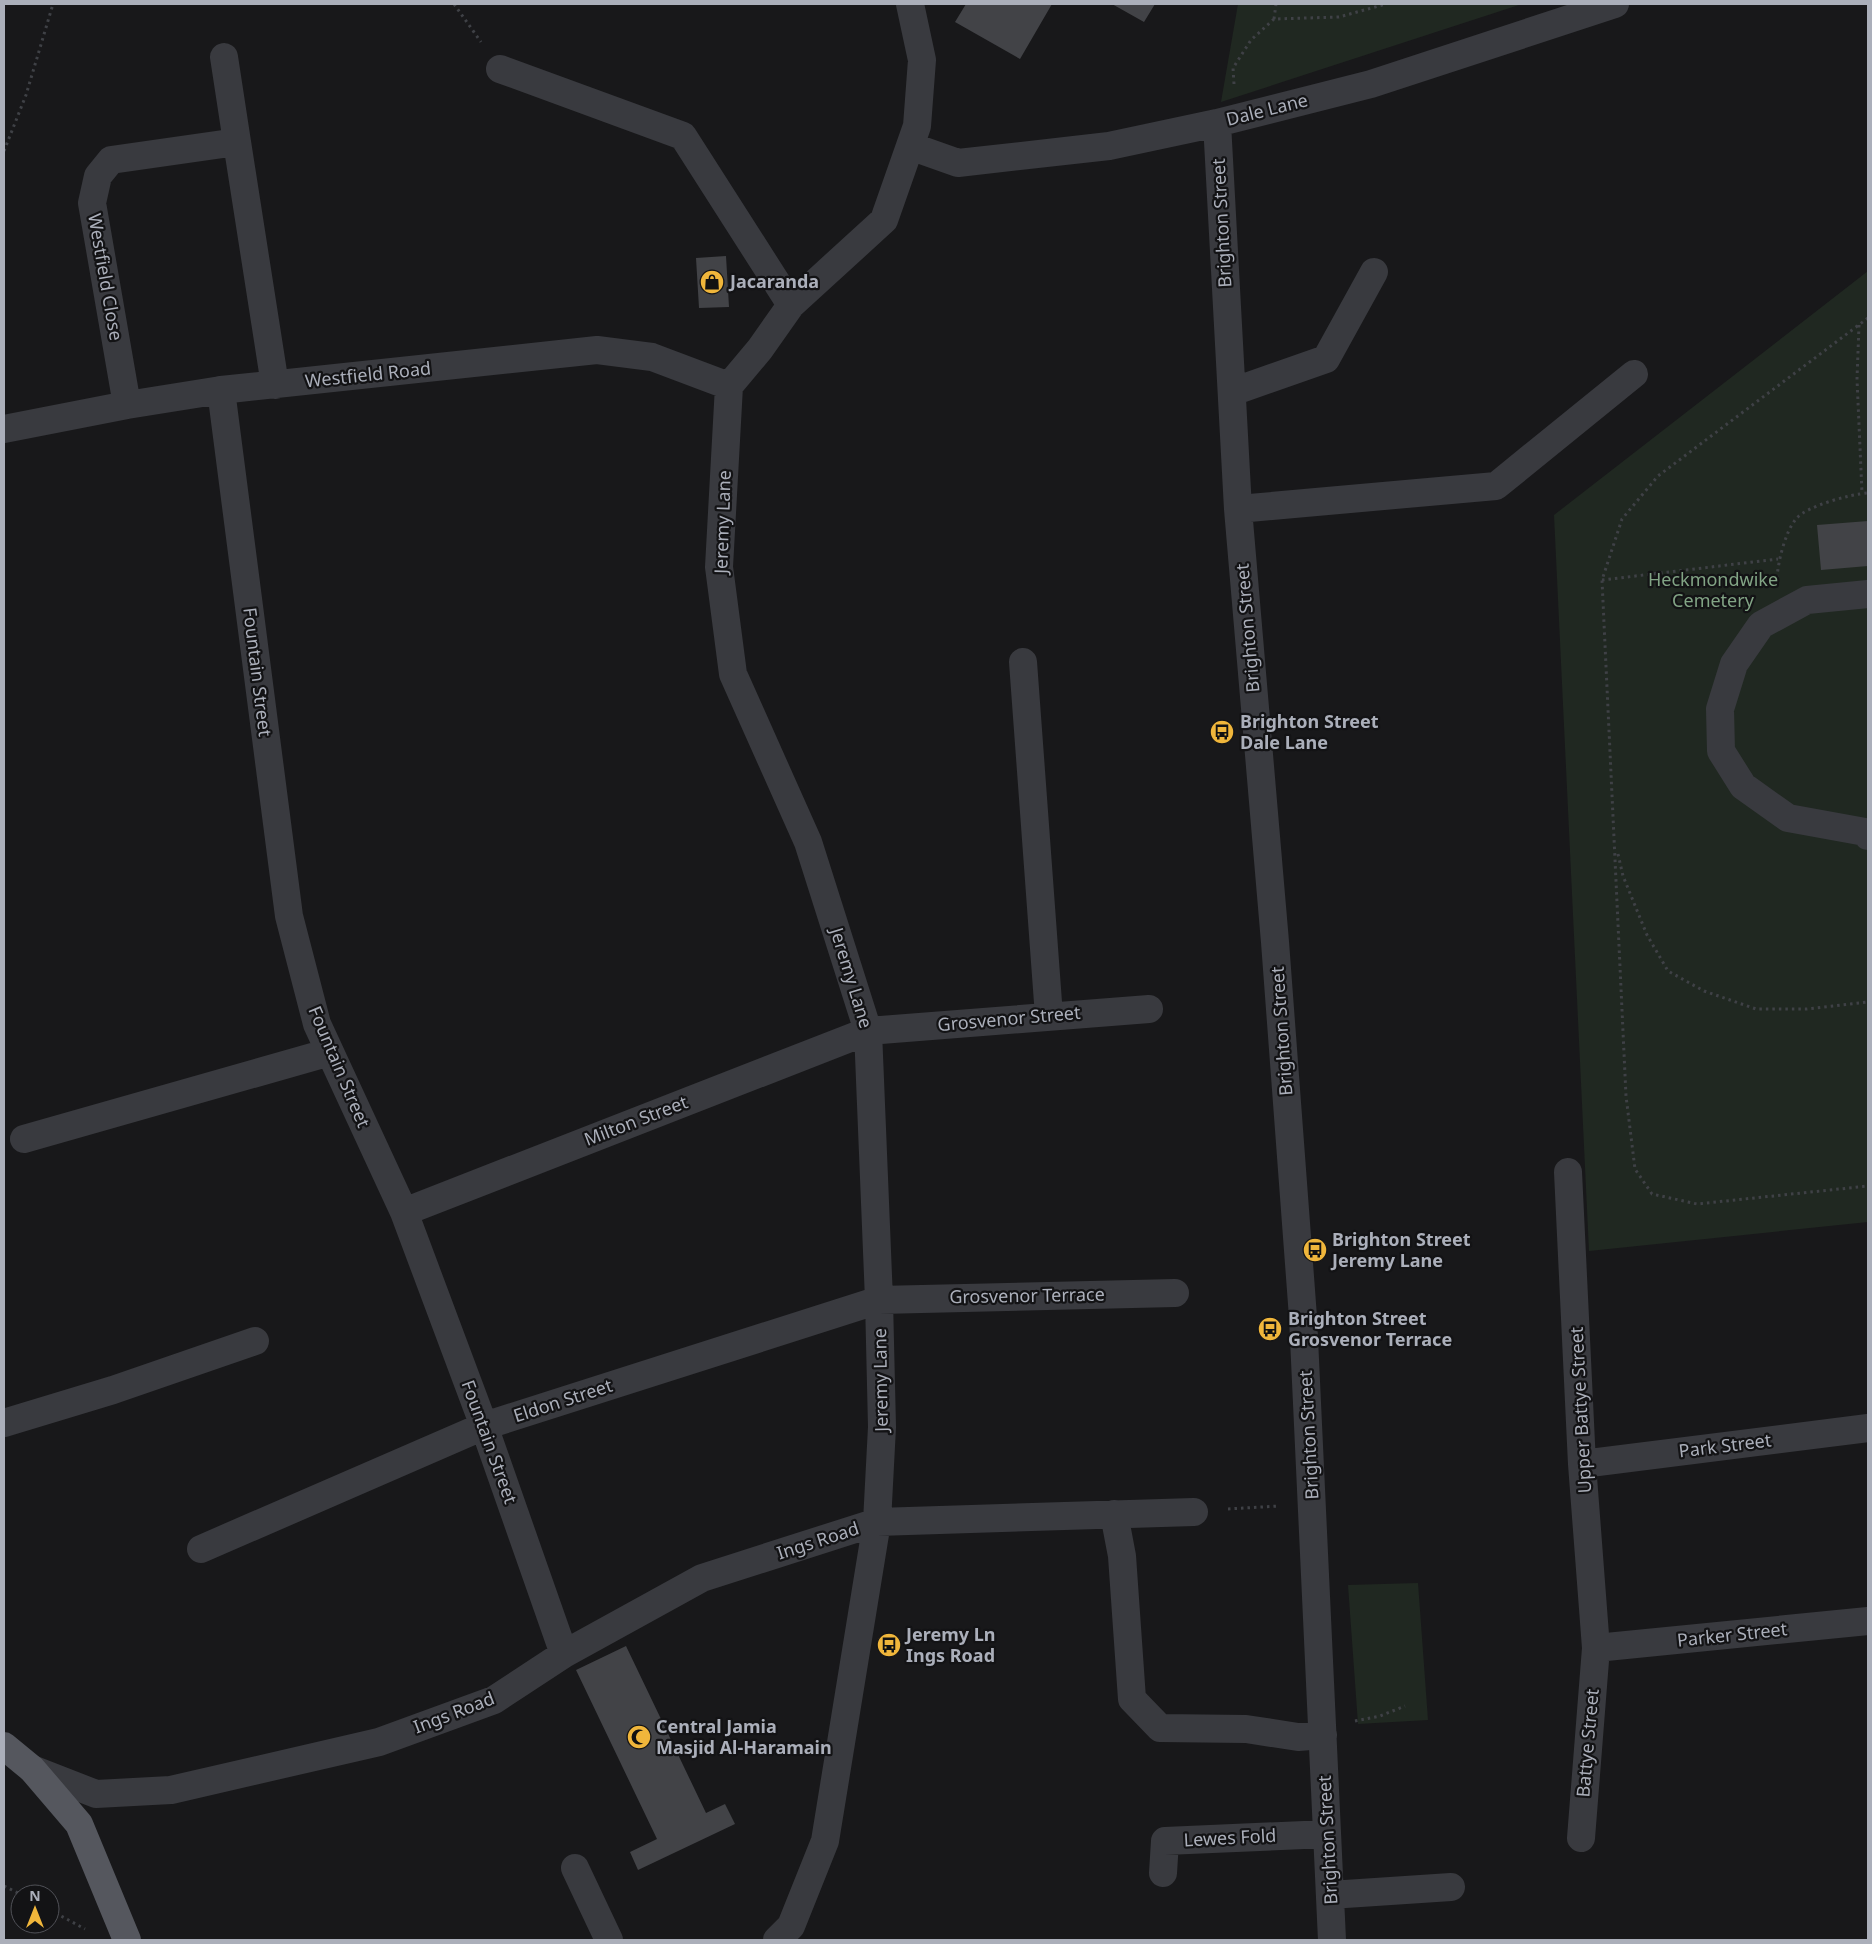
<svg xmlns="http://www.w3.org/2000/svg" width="1872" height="1944" font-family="'Noto Sans',sans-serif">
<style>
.green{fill:#202821}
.building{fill:#424347}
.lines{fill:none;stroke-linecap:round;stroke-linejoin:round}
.path{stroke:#3f4146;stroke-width:3;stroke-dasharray:2.5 4;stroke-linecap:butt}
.minor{stroke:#393a3f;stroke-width:28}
.major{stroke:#55575e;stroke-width:28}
.labels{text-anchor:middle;stroke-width:4.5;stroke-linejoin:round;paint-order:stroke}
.street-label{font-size:18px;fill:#abafba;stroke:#131315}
.poi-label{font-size:18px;font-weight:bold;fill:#abafba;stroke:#131315;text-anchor:start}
.park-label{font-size:18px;fill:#82a485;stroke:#131315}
</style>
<rect width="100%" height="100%" fill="#18181a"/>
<path class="green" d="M1238,4H1522L1221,102Z
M1868,271V1222L1589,1251L1554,515Z
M1418,1583L1428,1720L1358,1724L1348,1585Z"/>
<path class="building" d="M966,4H1052L1020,59L955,22Z
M1112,4H1155L1144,22Z
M726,256L729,307L699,308L696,258Z
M1868,521V566L1821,570L1817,525Z
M626,1646L706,1813L725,1804L735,1824L638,1870L630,1852L657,1839L576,1670Z"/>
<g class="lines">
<path class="path" d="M454,4L481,42
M1274,19L1276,4
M1234,84L1233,68L1251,40L1274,19L1339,17L1386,4
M4,151L26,95L53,4
M1868,318L1658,476L1622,519L1602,580L1626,1096L1635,1169L1652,1194L1697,1204L1868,1186
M1859,325L1857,379L1862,493
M1777,578C1778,562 1785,532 1796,519C1806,506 1851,494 1868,493
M1602,580L1778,559
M1618,854L1623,876L1647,935L1668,971L1704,991L1756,1009H1807L1868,1002
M1228,1509L1279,1506
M1355,1721L1380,1716L1405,1706
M4,1886L20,1894
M50,1910L85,1929"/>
<path class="minor" d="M224,57L237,142
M500,69L683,136L791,305
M1217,123L1238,509L1275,942L1303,1317L1332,1940
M910,146L958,163L1109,146L1217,123L1371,84L1615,4
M221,390L289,916L317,1024L404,1212L484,1426L564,1654
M1232,392L1326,359L1374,272
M127,405L92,203L98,176L111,160L237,142L275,385
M4,429L127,405L221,390L597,350L652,357L729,386
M1238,509L1496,486L1634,374
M1868,594L1807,600L1761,625L1734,664L1720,709L1721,751L1743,786L1788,818L1865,832L1868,836
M1023,662L1049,1016
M24,1139L330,1052
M1568,1172L1582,1464L1596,1648L1581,1838
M404,1212L868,1031L1149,1009
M4,1423L113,1390L255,1341
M1582,1464L1868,1428
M1114,1514L1122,1556L1132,1699L1160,1728L1246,1729L1298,1737L1323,1735
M201,1549L484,1426L879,1300L1175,1293
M1596,1648L1868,1621
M32,1769L96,1794L171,1790L379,1742L494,1700L564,1654L702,1578L877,1522L1194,1512
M575,1868L609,1940
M1163,1873L1165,1841L1327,1834
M1330,1895L1451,1887
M777,1940L791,1926L825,1841L877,1522L882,1427L879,1300L868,1031L808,842L733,674L719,567L729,386L760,349L791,305L884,220L917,126L922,60L910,4"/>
<path class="major" d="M4,1746L32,1769L79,1824L127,1940"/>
</g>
<defs>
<g id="shop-disc" transform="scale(1.25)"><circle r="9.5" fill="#f0b63b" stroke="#131315"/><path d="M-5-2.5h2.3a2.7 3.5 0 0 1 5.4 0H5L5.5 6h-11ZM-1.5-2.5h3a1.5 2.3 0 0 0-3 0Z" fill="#111"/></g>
<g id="bus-disc" transform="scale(1.25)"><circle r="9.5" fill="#f0b63b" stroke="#131315"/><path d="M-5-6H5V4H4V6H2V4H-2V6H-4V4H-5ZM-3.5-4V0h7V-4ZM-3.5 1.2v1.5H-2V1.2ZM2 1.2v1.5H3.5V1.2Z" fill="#111"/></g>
<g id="mosque-disc" transform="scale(1.25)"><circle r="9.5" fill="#f0b63b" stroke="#131315"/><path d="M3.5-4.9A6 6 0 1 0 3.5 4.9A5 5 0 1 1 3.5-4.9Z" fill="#111"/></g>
</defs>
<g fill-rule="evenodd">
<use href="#shop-disc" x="712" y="282"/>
<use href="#bus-disc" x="1222" y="732"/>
<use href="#bus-disc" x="1315" y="1250"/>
<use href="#bus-disc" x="1270" y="1329"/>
<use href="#bus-disc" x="889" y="1645"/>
<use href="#mosque-disc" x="639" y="1737"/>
</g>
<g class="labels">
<g class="street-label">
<text transform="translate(1267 110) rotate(-14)" y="6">Dale Lane</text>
<text transform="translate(1222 223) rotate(-93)" y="6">Brighton Street</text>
<text transform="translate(105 277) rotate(80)" y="6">Westfield Close</text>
<text transform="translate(368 375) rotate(-6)" y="6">Westfield Road</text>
<text transform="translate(723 522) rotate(-88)" y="6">Jeremy Lane</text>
<text transform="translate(1248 628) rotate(-95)" y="6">Brighton Street</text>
<text transform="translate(257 672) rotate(83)" y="6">Fountain Street</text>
<text transform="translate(851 978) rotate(73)" y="6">Jeremy Lane</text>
<text transform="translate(1009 1019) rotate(-5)" y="6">Grosvenor Street</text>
<text transform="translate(1282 1031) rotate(-94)" y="6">Brighton Street</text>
<text transform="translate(339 1067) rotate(67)" y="6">Fountain Street</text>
<text transform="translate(636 1121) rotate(-21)" y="6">Milton Street</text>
<text transform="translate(1027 1296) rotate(-1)" y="6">Grosvenor Terrace</text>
<text transform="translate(881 1380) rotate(-91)" y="6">Jeremy Lane</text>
<text transform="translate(563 1401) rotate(-18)" y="6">Eldon Street</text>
<text transform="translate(1581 1410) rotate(-93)" y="6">Upper Battye Street</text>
<text transform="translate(1309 1435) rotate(-93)" y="6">Brighton Street</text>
<text transform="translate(489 1442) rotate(70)" y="6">Fountain Street</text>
<text transform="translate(1725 1446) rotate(-7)" y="6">Park Street</text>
<text transform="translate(818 1541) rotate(-18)" y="6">Ings Road</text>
<text transform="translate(1732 1635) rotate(-6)" y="6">Parker Street</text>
<text transform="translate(454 1713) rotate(-21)" y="6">Ings Road</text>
<text transform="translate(1588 1743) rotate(-85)" y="6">Battye Street</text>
<text transform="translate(1230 1838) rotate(-3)" y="6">Lewes Fold</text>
<text transform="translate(1328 1840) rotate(-93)" y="6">Brighton Street</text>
</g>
<g class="poi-label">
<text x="730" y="288">Jacaranda</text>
<text x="1240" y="728">Brighton Street<tspan x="1240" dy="21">Dale Lane</tspan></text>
<text x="1332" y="1246">Brighton Street<tspan x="1332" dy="21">Jeremy Lane</tspan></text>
<text x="1288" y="1325">Brighton Street<tspan x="1288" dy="21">Grosvenor Terrace</tspan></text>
<text x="906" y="1641">Jeremy Ln<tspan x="906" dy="21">Ings Road</tspan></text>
<text x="656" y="1733">Central Jamia<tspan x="656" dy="21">Masjid Al-Haramain</tspan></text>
</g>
<g class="park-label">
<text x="1713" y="586">Heckmondwike<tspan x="1713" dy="21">Cemetery</tspan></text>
</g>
</g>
<rect width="1872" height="1944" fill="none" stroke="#abafba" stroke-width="10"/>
<g transform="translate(35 1909)"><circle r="24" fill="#131315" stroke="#505157"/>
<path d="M0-4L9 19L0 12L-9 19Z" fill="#f0b63b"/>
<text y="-8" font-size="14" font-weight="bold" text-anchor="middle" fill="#abafba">N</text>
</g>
</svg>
